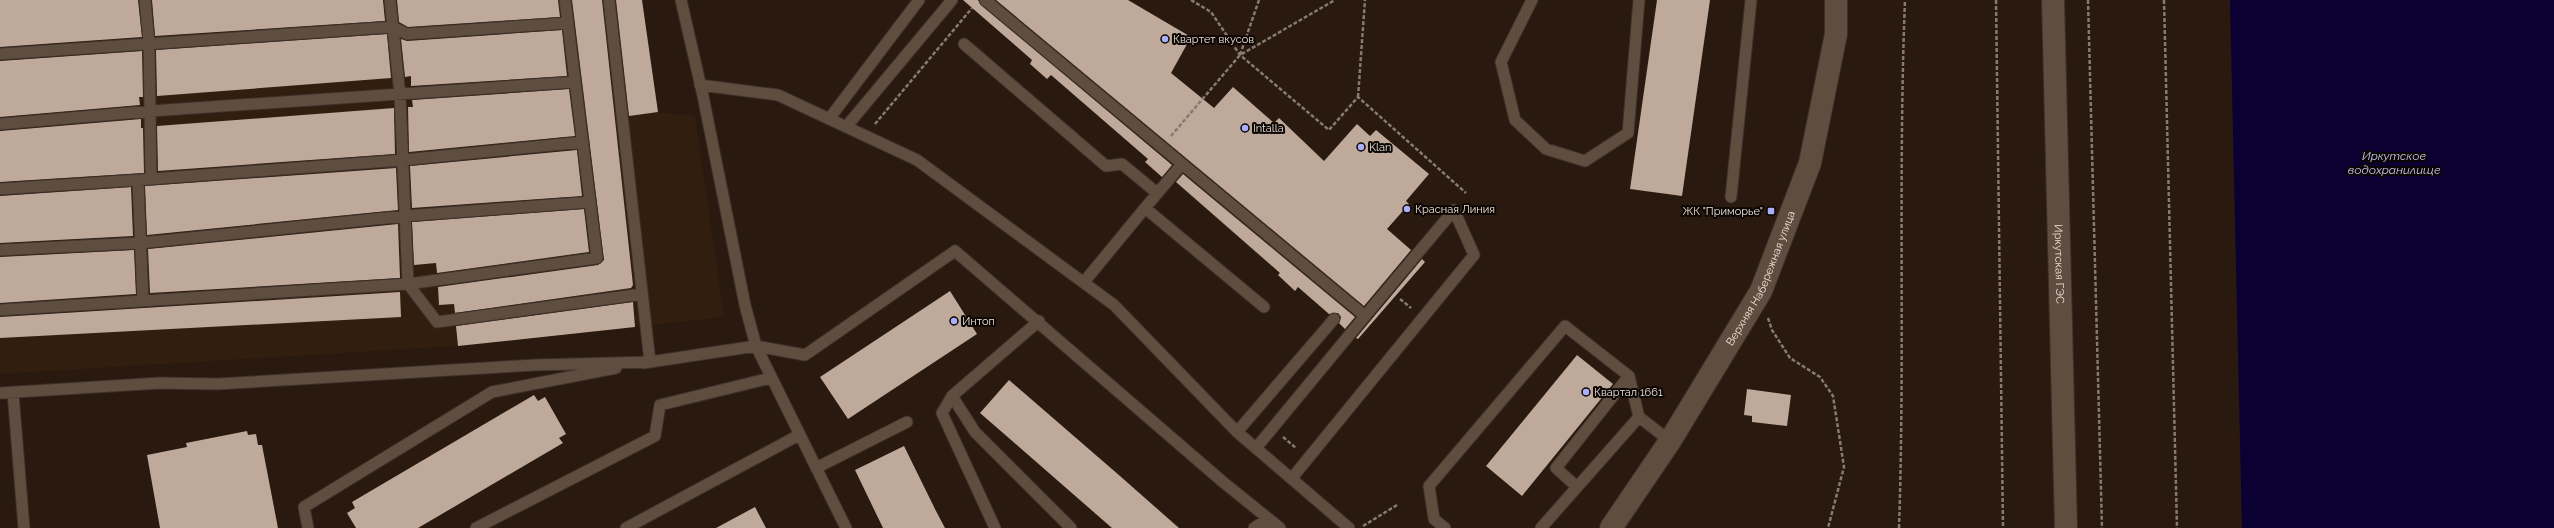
<svg xmlns="http://www.w3.org/2000/svg" width="2554" height="528" font-family="Raleway,sans-serif">
<style>
.built{fill:#321e0e}
.water{fill:#0a0031}
.building{fill:#bea99a}
.lines{fill:none;stroke-linecap:round;stroke-linejoin:round}
.service-casing{stroke:#3d312c;stroke-width:13}
.minor-casing{stroke:#3d312c;stroke-width:24}
.secondary-casing{stroke:#3d312c;stroke-width:24}
.path{stroke:#877a71;stroke-width:2.5;stroke-dasharray:4 2;stroke-linecap:butt}
.service{stroke:#5f4d40;stroke-width:11}
.minor{stroke:#5f4d40;stroke-width:22}
.secondary{stroke:#5f4d40;stroke-width:22}
.poi-dot{fill:#abaffb;stroke:#0c0603;stroke-width:1.5}
.labels{text-anchor:middle;stroke-width:4;stroke-linejoin:round;paint-order:stroke}
.poi-label{font-size:11px;fill:#ede2db;stroke:#0c0603;text-anchor:start}
.street-label{font-size:11px;fill:#ede2db;stroke:#0c0603}
.water-label{font-size:12px;font-style:italic;fill:#c5c9f4;stroke:#0c0603}
</style>
<rect width="100%" height="100%" fill="#29190e"/>
<path class="built" d="M0,0H642L658,112L695,116L724,317L458,346L0,374Z"/>
<path class="water" d="M2230,0H2554V528H2242Z"/>
<path class="building" d="M0,0H138L142,37L0,47Z
M152,0H383L385,21L155,36Z
M397,0H558L560,17L408,27L399,22Z
M572,0H602L633,285L631,288L455,313L454,304L439,305L438,287L598,265L604,260Z
M616,0H642L658,112L629,116Z
M963,0H978L981,5L1172,165L1162,177L1145,162L1148,159L1051,75L1047,79L1030,64L1032,60Z
M996,0H1128L1191,37L1171,73L1214,108L1233,87L1274,123L1279,118L1324,161L1357,124L1370,136L1376,130L1429,174L1406,201L1409,204L1387,229L1411,250L1364,306Z
M1657,0H1710L1682,196L1630,189Z
M562,30L567,76L411,86V76L405,77L401,39L407,41Z
M387,34L391,78L157,96L156,50Z
M142,51L143,97H139L140,105L0,117V61Z
M569,89L575,136L409,152L408,107H413L412,100Z
M394,108L395,154L158,171L157,126Z
M141,119V128H143L144,173L0,182V131Z
M577,150L582,196L412,208L410,166Z
M396,168L398,210L147,235L145,186Z
M1183,174L1355,317L1345,329L1339,323L1341,317L1338,313L1329,314L1298,287L1295,291L1278,275L1280,273L1176,182Z
M131,187L133,236L0,243V196Z
M584,209L589,252L437,273L436,263L414,265L412,222Z
M398,224L400,278L150,293L148,249Z
M134,250L136,294L0,303V257Z
M1422,259L1425,262L1358,339L1356,338Z
M950,291L977,334L848,419L820,377Z
M400,292L401,317L0,338V317Z
M633,302L635,327L458,346L456,326Z
M1577,355L1613,384L1522,496L1486,466Z
M1009,380L1120,476L1179,528H1112L980,413Z
M1747,389L1791,395L1787,426L1752,422V416L1744,415Z
M534,395L538,401L545,397L566,434L559,438L563,443L418,528H356L347,513L355,508L352,502Z
M247,431L248,435L256,434L258,445H262L278,528H160L147,455L187,447L186,443Z
M904,446L936,511L945,528H883L855,470Z
M755,507L766,528H716Z"/>
<g class="lines">
<g class="service-casing">
<path id="service" d="M390,0L400,95L408,284L437,322L642,294
M609,0L650,362L643,363
M985,0L1365,316L1454,210L1474,255L1292,478
M1532,0L1501,62L1515,120L1546,149L1585,161L1628,133L1639,0
M964,44L1106,166L1122,164L1157,193
M0,54L393,27L407,34L568,23
M700,85L778,95L917,160L1114,305L1237,432L1349,528
M829,119L919,0
M0,124L151,111L575,82
M846,127L952,0
M151,179L403,160L583,142
M0,189L138,180
M1731,197L1751,0
M1145,208L1182,164
M0,250L140,243L405,216L590,202
M1084,282L1145,208L1264,307
M143,301L138,180L151,179L149,42L145,0
M0,310L408,284L597,258L565,0
M756,346L805,355L955,251L1223,482L1280,528
M756,346L846,528
M0,393L160,383L217,384L535,365L650,362L756,346L745,305L703,96L681,0
M13,393L24,528
M952,396L975,432L1071,528
M1237,432L1334,319
M1256,448L1365,316
M816,468L907,422
M1577,487L1556,468L1629,376
M308,528L304,507L492,392L616,368
M476,528L655,436L660,405L771,378
M626,528L799,435
M995,528L942,413L952,396L1039,321
M1254,528L1268,519L1270,525
M1445,528L1434,519L1429,486L1565,326L1629,376L1639,417L1670,441
M1541,528L1639,417"/>
</g>
<g class="minor-casing">
<g id="minor">
<path id="s1" d="M1611,528L1670,441L1761,291L1810,163L1836,34V0"/>
</g>
</g>
<g class="secondary-casing">
<g id="secondary">
<path id="s2" d="M2053,0L2066,528"/>
</g>
</g>
<path class="path" d="M1191,0L1211,12L1240,55L1329,130L1358,97L1466,193
M1259,0L1240,55L1335,0
M1996,0L2003,528
M2088,0L2102,528
M2164,0L2177,528
M1358,97L1365,0
M875,124L972,8
M1171,136L1240,55
M1400,299L1411,308
M1768,318L1772,330L1790,358L1820,377L1833,396L1844,467L1828,528
M1283,437L1296,448
M1363,526L1397,505
M1899,528C1905,352 1898,176 1905,0"/>
<use href="#service" class="service"/>
<use href="#minor" class="minor"/>
<use href="#secondary" class="secondary"/>
</g>
<g class="poi-dot">
<circle cx="1165" cy="39" r="4"/>
<circle cx="1245" cy="128" r="4"/>
<circle cx="1361" cy="147" r="4"/>
<circle cx="1407" cy="209" r="4"/>
<rect x="1767" y="207" width="8" height="8" rx="2"/>
<circle cx="954" cy="321" r="4"/>
<circle cx="1586" cy="392" r="4"/>
</g>
<g class="labels">
<g class="poi-label">
<text x="1173" y="43">Квартет вкусов</text>
<text x="1253" y="132">Intalla</text>
<text x="1369" y="151">Klan</text>
<text x="1415" y="213">Красная Линия</text>
<text x="1763" y="215" text-anchor="end">ЖК "Приморье"</text>
<text x="962" y="325">Интоп</text>
<text x="1594" y="396">Квартал 1661</text>
</g>
<g class="street-label">
<text dy="4" stroke="none"><textPath href="#s2" startOffset="264">Иркутская ГЭС</textPath></text>
<text dy="4" stroke="none"><textPath href="#s1" startOffset="292">Верхняя Набережная улица</textPath></text>
</g>
<g class="water-label">
<text x="2394" y="160">Иркутское<tspan x="2394" dy="14">водохранилище</tspan></text>
</g>
</g>
</svg>
